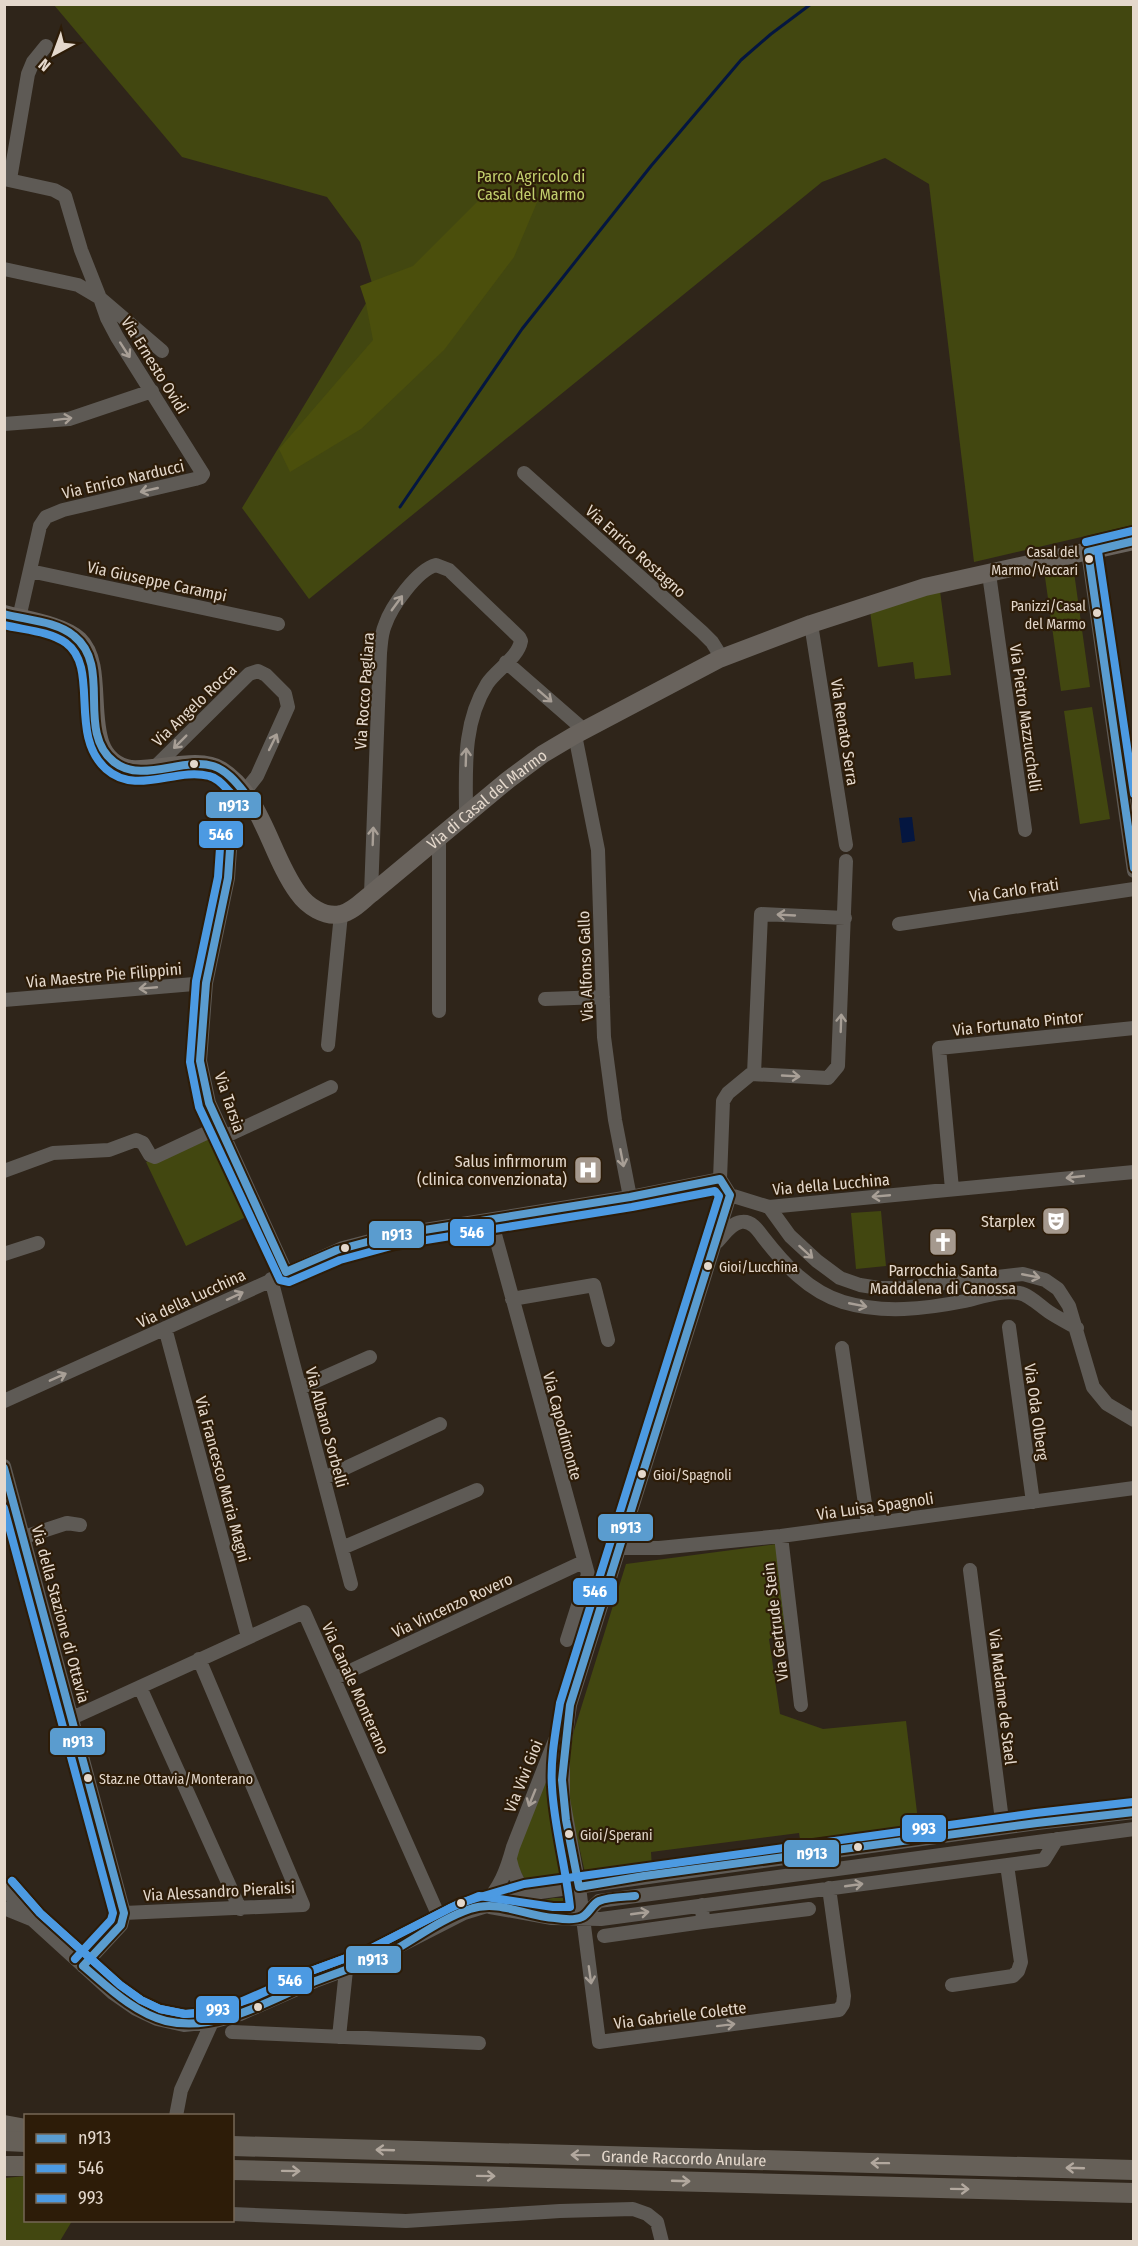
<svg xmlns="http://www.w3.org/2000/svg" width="1138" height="2246" font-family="'Fira Sans Condensed',sans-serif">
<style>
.green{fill:#424710}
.forest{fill:#4b4f0c}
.water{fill:#041640}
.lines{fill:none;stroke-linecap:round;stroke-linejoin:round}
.stream{stroke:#041640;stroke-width:3}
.minor{stroke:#5e5a55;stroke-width:14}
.major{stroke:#69635d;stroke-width:18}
.highway{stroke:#666058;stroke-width:20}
.bus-1-casing{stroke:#2d1c08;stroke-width:12}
.bus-2-casing{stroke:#2d1c08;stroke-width:12}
.bus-3-casing{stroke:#2d1c08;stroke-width:12}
.bus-1{stroke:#5a9ccf;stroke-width:8}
.bus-2{stroke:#4c9ae2;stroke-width:8}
.bus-3{stroke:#4c9ae2;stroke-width:8}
.oneway{stroke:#a89f96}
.oneway2{stroke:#b2a89e}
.bus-dot{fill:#e4d8cc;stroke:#2d1c08;stroke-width:2}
.labels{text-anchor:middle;stroke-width:4.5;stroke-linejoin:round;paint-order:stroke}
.bus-label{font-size:14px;fill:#e4d8cc;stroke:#2d1c08;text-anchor:start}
.park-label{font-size:16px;fill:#c2cf6d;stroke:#2d1c08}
.street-label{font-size:16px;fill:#e4d8cc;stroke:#2d1c08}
.poi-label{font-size:16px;fill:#e4d8cc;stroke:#2d1c08;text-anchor:end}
.line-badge{stroke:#2d1c08;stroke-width:2}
.badge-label{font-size:16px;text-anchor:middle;font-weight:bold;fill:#fff}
</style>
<rect width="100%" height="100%" fill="#2f251a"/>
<path class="green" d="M54,5H1133V525L974,562L929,184L885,158L822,182L309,599L242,508L374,290L360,242L327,197L182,157Z
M1073,565L1090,687L1061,691L1044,570Z
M940,591L951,675L915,679L913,662L878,667L870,611Z
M1092,707L1110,819L1080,824L1064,711Z
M210,1135L246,1217L186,1246L146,1162Z
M881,1211L886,1266L856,1269L851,1213Z
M777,1544L786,1629L769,1639L780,1714L823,1729L906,1721L919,1829L801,1846L799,1833L651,1852L652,1869L586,1877L568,1798L567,1782L572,1737L626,1564Z
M556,1772L555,1800L569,1878L528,1886L516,1862L515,1851L547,1773Z
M553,1898H564L568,1902V1909C559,1915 551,1911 543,1905L544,1900Z
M25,2176L26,2220L72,2221L60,2241H5V2178Z"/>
<path class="forest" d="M489,190L538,200L514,257L444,350L361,429L290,472L279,449L373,340L366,304L360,286L413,266Z"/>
<path class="water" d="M912,817L915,841L902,843L899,818Z"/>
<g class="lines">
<path class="stream" d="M400,507L522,329L651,166L741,60L771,34L811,4"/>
<path class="minor" d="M4,179L54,190L65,196L81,250L100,298L162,351
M10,179L28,74L33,62L46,46
M4,269L78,285L100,298L107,318L117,337L203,474L201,477L195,479L63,510L46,517L40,526L19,618
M4,424L69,419L152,391
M524,473L702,632L712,642L722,658
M1088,552L1134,871
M30,571L278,624
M989,574L1025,830
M811,624L846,845
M506,662L584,730
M575,735L598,850L604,1037L615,1120L630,1197
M153,769L249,674L258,671L266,675L285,694L288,707L257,776L233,806L228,878L206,983L200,1061L209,1103L286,1272
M846,861L838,1066L828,1078L751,1074L728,1093L723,1101L720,1179L730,1195L769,1207L1134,1172
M371,894L380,653C381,644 381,634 385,625C391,607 417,570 436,565L449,570L519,637L521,641C518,658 496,670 487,684C462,724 466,770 466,815
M899,924L1134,889
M545,999L603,997
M4,1000L206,983
M439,1011V837
M328,1045L341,914
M754,1074L761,914L845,918
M224,1137L331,1087
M4,1171L53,1153L109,1150L136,1140L143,1143L150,1155L155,1157L219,1127
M952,1189L939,1048L1134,1028
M730,1195L570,1705L563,1755V1799L579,1887L599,2042L839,2010L843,2004L844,1996L829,1888
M769,1207L790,1236L817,1261L840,1278L860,1285L879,1288H901L1023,1274L1045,1280L1058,1289L1069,1306L1093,1387L1107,1404L1134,1420
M491,1220L588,1574L567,1640
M717,1242C724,1235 731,1223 741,1222C751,1220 758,1230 763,1237C784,1264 808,1291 843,1302C883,1314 925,1309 965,1301C982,1297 1001,1290 1019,1293C1030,1295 1040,1306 1049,1312C1058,1318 1068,1323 1077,1328
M4,1254L38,1243
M271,1279L351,1584
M512,1299L594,1285L608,1340
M1009,1327L1033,1502
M165,1328L248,1637
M842,1348L868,1524
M300,1388L370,1357
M4,1401L343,1248L393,1235L630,1197L720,1179
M4,1466L124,1913L121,1925L83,1966
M324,1478L440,1424
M781,1536L801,1705
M24,1537L67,1523L80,1525
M342,1548L477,1490
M620,1548H659L781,1536L1134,1488
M970,1570L1003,1828
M335,1678L583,1562
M140,1687L240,1909
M72,1718L304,1612L437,1912
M510,1860C515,1884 530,1901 547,1917
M4,1888L33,1920L113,1993L136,2009L157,2019L184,2025L212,2022L240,2014L315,1981L372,1960L464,1913L526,1894L1037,1823L1134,1812
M483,1905C500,1889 507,1869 513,1847L563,1720
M702,1905L703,1922L809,1909
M490,1907L552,1918L601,1919L1044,1860L1057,1839
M4,1908L31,1919
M124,1913L303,1905L199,1659
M582,1917L599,1901L1134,1829
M604,1936L703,1922
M952,1985L1013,1976L1018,1971L1021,1962L1007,1865
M232,2032L479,2043
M339,2037L346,1970
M176,2116L181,2090L212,2022
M232,2214L406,2221L560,2211L633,2209L647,2214L657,2222L662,2242"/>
<path class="major" id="s1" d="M4,614C26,620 63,625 79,640C111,671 73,759 131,769C158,771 199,756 221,770C263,797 270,855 298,893C307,906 325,918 341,914C352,912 362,901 371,894L508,780L543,754L575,735L719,659L811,624L925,587L1134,541"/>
<g class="highway">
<path d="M4,2125L26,2129"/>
<path d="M4,2141L26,2142"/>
<path id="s2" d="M232,2146L1134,2170"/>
<path d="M4,2166H26"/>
<path d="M232,2170L1134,2193"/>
</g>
<g class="bus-1-casing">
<path id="bus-1" d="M1134,541L1088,552L1134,868
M4,614C26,620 56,621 74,636C113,667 75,731 114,762C142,784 182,757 213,766C226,770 236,782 244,792L233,806L228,878L206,983L200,1061L209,1103L286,1272L337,1250L393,1235L630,1197L720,1179L730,1195L570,1705L562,1780L566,1820L579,1887L644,1876L1037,1823L1134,1812
M4,1468L124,1913L121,1925L83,1966C107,1986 134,2013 166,2021C217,2033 268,2001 313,1982C341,1971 371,1962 398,1948C422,1934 444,1918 470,1909C500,1899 526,1917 555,1918C562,1919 576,1920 582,1917C589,1914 592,1904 599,1901C608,1897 625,1897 635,1896"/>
</g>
<g class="bus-2-casing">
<path id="bus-2" d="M4,625C24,630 49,631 66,643C100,668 68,735 106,769C136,796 176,767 209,776C218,778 224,786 230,792L223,804L218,877L196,981L190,1062L199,1107L280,1280L289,1282L340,1260L395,1245L632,1207L715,1191L719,1196L560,1703C556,1730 550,1759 552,1787C554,1827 566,1867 570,1907H553L479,1896L450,1908L368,1950L311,1971L250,1999L210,2012L185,2014L160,2009L141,2000L120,1985L40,1913L12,1881
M4,1508L113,1913L111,1920L75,1959"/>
</g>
<g class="bus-3-casing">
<path id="bus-3" d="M1086,542L1132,531
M1098,551L1134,794
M12,1881L40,1913L120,1985L141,2000L160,2009L185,2014L210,2012L236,2004L311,1971L368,1950L460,1903L524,1884L1036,1813L1133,1802"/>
</g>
<use href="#bus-1" class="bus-1"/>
<use href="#bus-2" class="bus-2"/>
<use href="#bus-3" class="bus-3"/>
</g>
<defs><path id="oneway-shaft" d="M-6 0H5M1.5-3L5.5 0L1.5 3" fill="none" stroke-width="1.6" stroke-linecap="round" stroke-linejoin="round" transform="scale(1.5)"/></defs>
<g class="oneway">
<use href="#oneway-shaft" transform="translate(125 350) rotate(57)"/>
<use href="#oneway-shaft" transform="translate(63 419) rotate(-7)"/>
<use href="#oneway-shaft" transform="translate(149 490) rotate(167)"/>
<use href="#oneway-shaft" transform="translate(397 603) rotate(-54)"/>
<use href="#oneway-shaft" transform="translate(545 696) rotate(41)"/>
<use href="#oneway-shaft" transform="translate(180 742) rotate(135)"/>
<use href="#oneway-shaft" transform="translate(273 742) rotate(-64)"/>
<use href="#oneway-shaft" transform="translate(466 757) rotate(-88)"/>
<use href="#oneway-shaft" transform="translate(373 836) rotate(-88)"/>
<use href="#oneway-shaft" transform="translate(786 915) rotate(-177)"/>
<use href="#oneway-shaft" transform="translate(148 988) rotate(175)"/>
<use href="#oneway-shaft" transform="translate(841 1023) rotate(-88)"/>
<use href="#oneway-shaft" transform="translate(791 1076) rotate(3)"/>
<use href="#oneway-shaft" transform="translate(622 1158) rotate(79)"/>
<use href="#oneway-shaft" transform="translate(1075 1177) rotate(174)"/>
<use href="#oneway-shaft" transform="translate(881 1196) rotate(175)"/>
<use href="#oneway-shaft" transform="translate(806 1252) rotate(42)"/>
<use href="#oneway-shaft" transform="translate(1031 1276) rotate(11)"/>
<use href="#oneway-shaft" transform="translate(235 1296) rotate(-25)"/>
<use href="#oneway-shaft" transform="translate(858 1305) rotate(11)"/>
<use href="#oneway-shaft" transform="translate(58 1377) rotate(-24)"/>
<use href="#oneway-shaft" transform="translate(532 1798) rotate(112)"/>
<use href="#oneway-shaft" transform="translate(854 1885) rotate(-8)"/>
<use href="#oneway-shaft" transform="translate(640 1913) rotate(-8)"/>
<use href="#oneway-shaft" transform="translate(590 1975) rotate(82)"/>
<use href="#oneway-shaft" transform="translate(726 2025) rotate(-7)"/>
</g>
<g class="oneway2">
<use href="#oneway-shaft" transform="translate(385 2150) rotate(-178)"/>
<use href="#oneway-shaft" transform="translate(580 2155) rotate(-179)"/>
<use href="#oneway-shaft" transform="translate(880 2163) rotate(-179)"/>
<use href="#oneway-shaft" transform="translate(1075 2168) rotate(-178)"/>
<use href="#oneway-shaft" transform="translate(291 2171) rotate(1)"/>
<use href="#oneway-shaft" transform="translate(486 2176) rotate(1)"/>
<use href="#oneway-shaft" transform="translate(681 2181) rotate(2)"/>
<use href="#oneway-shaft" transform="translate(960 2189) rotate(1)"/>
</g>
<defs>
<g id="hospital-square" transform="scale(1.5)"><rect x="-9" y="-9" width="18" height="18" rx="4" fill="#a5998e" stroke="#2d1c08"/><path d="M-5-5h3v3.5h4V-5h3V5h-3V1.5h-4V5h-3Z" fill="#fff"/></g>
<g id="theatre-square" transform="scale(1.5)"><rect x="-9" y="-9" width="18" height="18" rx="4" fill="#a5998e" stroke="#2d1c08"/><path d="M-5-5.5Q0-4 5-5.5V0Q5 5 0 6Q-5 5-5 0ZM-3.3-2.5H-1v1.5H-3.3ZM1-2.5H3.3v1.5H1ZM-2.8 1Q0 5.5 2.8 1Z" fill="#fff"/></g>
<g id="church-square" transform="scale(1.5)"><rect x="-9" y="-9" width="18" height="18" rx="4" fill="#a5998e" stroke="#2d1c08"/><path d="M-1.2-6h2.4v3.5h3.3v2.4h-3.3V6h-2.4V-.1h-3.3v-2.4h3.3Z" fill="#fff"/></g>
</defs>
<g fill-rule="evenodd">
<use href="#hospital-square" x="588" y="1170"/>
<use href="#theatre-square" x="1056" y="1221"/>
<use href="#church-square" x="943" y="1242"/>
</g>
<g class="bus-dot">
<circle cx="1089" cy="559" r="5"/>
<circle cx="1097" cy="613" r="5"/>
<circle cx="194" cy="764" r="5"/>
<circle cx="345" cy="1248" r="5"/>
<circle cx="708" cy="1266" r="5"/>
<circle cx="642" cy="1474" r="5"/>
<circle cx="88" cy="1778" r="5"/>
<circle cx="569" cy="1834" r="5"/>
<circle cx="858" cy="1847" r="5"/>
<circle cx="461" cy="1903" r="5"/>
<circle cx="258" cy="2007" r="5"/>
</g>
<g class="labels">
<g class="bus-label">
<text x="1078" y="557" text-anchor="end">Casal del<tspan x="1078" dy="18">Marmo/Vaccari</tspan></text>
<text x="1086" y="611" text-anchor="end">Panizzi/Casal<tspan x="1086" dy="18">del Marmo</tspan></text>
<text x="719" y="1272">Gioi/Lucchina</text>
<text x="653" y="1480">Gioi/Spagnoli</text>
<text x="99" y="1784">Staz.ne Ottavia/Monterano</text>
<text x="580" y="1840">Gioi/Sperani</text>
</g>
<g class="park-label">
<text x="531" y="182">Parco Agricolo di<tspan x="531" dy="18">Casal del Marmo</tspan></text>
</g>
<g class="street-label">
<text transform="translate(155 365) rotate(58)" y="6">Via Ernesto Ovidi</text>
<text transform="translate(123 479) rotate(-13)" y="6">Via Enrico Narducci</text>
<text transform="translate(636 551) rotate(42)" y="6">Via Enrico Rostagno</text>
<text transform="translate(157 581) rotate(12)" y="6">Via Giuseppe Carampi</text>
<text transform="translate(364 691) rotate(-86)" y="6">Via Rocco Pagliara</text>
<text transform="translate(194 705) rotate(-44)" y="6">Via Angelo Rocca</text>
<text transform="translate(1026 718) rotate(82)" y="6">Via Pietro Mazzucchelli</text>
<text transform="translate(845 732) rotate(81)" y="6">Via Renato Serra</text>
<text dy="6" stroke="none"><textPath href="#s1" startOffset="704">Via di Casal del Marmo</textPath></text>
<text transform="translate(1014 890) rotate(-8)" y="6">Via Carlo Frati</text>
<text transform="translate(585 966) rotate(-92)" y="6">Via Alfonso Gallo</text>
<text transform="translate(104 975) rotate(-5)" y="6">Via Maestre Pie Filippini</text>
<text transform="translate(1018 1023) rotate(-6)" y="6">Via Fortunato Pintor</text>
<text transform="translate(230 1102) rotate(71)" y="6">Via Tarsia</text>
<text transform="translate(831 1184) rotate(-5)" y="6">Via della Lucchina</text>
<text transform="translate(191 1298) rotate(-25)" y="6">Via della Lucchina</text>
<text transform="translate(1037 1412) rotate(82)" y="6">Via Oda Olberg</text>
<text transform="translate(563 1426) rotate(75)" y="6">Via Capodimonte</text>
<text transform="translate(327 1427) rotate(75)" y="6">Via Albano Sorbelli</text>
<text transform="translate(223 1479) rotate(75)" y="6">Via Francesco Maria Magni</text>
<text transform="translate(875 1506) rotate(-8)" y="6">Via Luisa Spagnoli</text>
<text transform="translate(452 1605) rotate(-25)" y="6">Via Vincenzo Rovero</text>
<text transform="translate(61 1614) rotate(75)" y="6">Via della Stazione di Ottavia</text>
<text transform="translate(775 1622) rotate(-97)" y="6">Via Gertrude Stein</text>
<text transform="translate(356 1688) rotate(66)" y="6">Via Canale Monterano</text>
<text transform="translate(1003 1697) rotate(83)" y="6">Via Madame de Stael</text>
<text transform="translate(523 1776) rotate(-68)" y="6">Via Vivi Gioi</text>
<text transform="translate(219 1891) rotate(-3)" y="6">Via Alessandro Pieralisi</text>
<text transform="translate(680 2015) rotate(-7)" y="6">Via Gabrielle Colette</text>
<text dy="6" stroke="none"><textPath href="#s2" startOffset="452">Grande Raccordo Anulare</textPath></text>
</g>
<g class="poi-label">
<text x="567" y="1167">Salus infirmorum<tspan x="567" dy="18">(clinica convenzionata)</tspan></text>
<text x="1035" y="1227">Starplex</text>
<text x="943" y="1276" text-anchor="middle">Parrocchia Santa<tspan x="943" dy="18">Maddalena di Canossa</tspan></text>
</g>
</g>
<g class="line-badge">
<rect x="205" y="791" width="57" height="28" rx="6" fill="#5a9ccf"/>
<rect x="198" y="820" width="46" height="29" rx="6" fill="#4c9ae2"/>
<rect x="449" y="1218" width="46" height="29" rx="6" fill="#4c9ae2"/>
<rect x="368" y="1220" width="57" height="29" rx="6" fill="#5a9ccf"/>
<rect x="597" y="1513" width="57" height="29" rx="6" fill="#5a9ccf"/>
<rect x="572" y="1577" width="46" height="29" rx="6" fill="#4c9ae2"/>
<rect x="49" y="1727" width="57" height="29" rx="6" fill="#5a9ccf"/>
<rect x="901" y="1814" width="46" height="29" rx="6" fill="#4c9ae2"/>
<rect x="783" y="1839" width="57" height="29" rx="6" fill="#5a9ccf"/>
<rect x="345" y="1945" width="57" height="29" rx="6" fill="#5a9ccf"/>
<rect x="267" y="1966" width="46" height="29" rx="6" fill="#4c9ae2"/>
<rect x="195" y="1995" width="45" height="29" rx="6" fill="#4c9ae2"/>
</g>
<g class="badge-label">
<text x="234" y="811">n913</text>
<text x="221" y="840">546</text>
<text x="472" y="1238">546</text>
<text x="397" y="1240">n913</text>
<text x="626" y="1533">n913</text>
<text x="595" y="1597">546</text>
<text x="78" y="1747">n913</text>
<text x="924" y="1834">993</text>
<text x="812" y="1859">n913</text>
<text x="373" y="1965">n913</text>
<text x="290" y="1986">546</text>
<text x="218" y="2015">993</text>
</g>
<rect width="1138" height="2246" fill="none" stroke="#e4d8cc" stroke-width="12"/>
<rect x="24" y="2114" width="210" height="108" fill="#2d1c08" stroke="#766756" stroke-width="1.5"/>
<rect x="36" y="2134" width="30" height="9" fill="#5a9ccf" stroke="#766756" stroke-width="1.5"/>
<text x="78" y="2144" font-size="18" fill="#e4d8cc">n913</text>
<rect x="36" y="2164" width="30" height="9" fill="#4c9ae2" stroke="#766756" stroke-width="1.5"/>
<text x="78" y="2174" font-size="18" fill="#e4d8cc">546</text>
<rect x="36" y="2194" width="30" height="9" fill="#4c9ae2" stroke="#766756" stroke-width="1.5"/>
<text x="78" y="2204" font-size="18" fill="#e4d8cc">993</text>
<g transform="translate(54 54) rotate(221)" stroke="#2d1c08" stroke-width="4.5" paint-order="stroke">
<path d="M0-4.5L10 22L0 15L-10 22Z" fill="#e4d8cc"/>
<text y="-9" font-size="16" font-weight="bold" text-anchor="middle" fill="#e4d8cc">N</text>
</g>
</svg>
